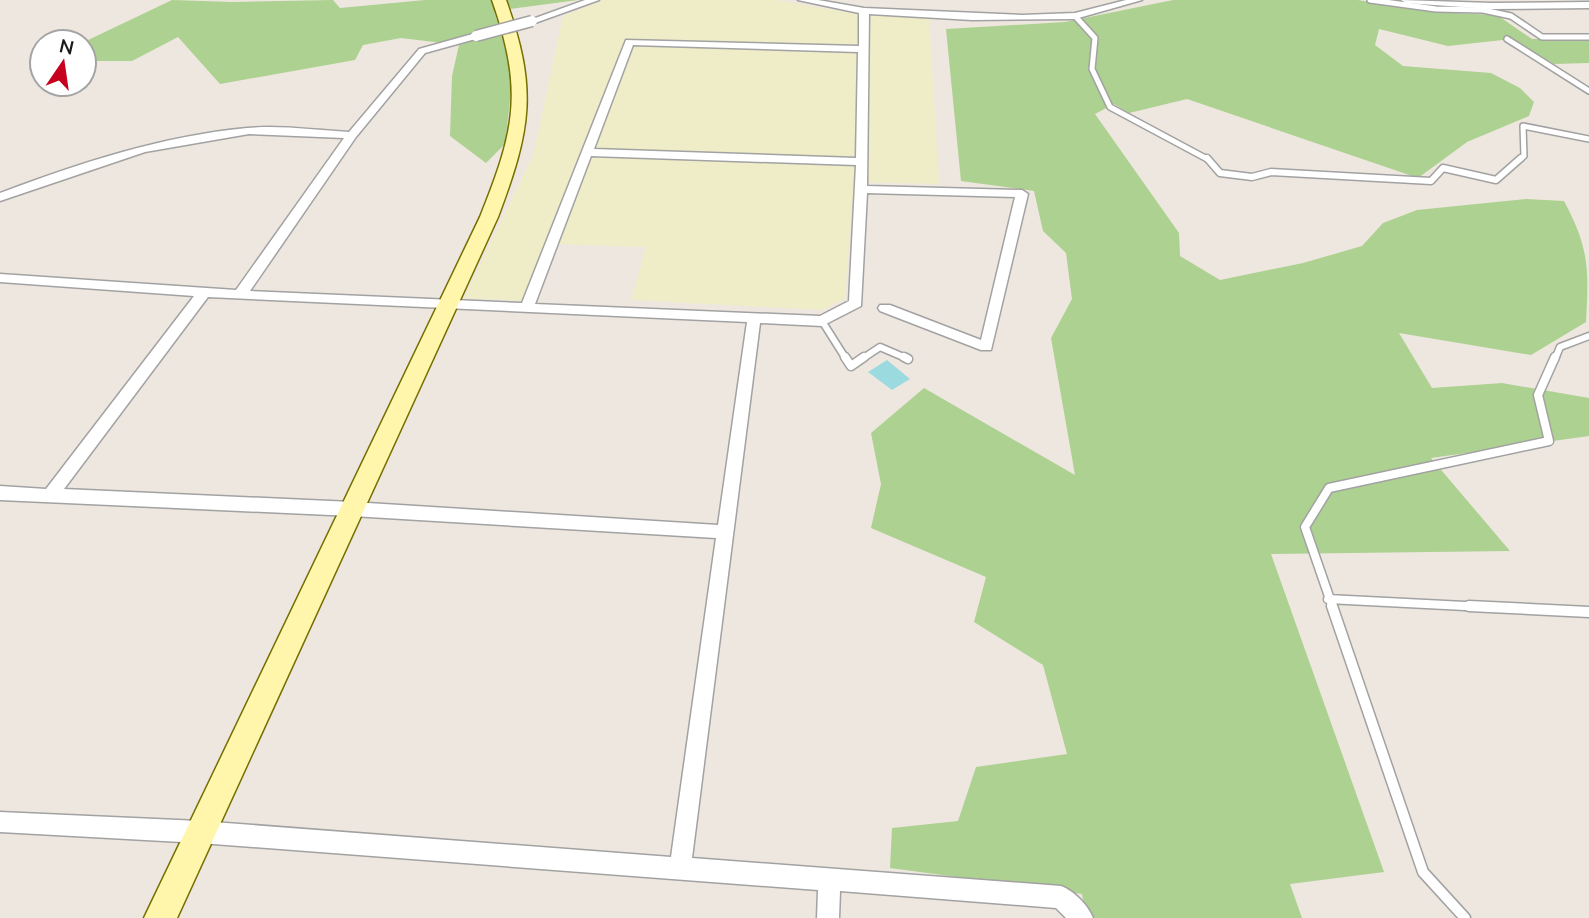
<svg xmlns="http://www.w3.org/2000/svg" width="1589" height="918" font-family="'Nunito Sans',sans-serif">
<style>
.farmland{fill:#efecc8}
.forest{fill:#add190}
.water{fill:#9bdbe0}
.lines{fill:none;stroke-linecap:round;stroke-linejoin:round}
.lane-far3-casing{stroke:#a2a2a2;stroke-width:8}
.lane-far2-casing{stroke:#a2a2a2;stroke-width:9}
.lane-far1-casing{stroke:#a2a2a2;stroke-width:11}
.lane-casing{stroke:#a2a2a2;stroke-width:13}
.street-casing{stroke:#a2a2a2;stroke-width:3}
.secondary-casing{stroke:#746f00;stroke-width:3}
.lane-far3{stroke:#fff;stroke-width:5}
.lane-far2{stroke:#fff;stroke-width:6}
.lane-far1{stroke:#fff;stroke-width:8}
.lane{stroke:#fff;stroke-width:10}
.street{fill:#fff;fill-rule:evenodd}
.secondary{fill:#fff6ac;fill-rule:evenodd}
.street-bridge-casing{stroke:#a2a2a2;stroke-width:13;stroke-linecap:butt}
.street-bridge{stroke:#fff;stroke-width:10}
</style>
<rect width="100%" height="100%" fill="#eee7df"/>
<path class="farmland" d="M603,0H776L858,14L929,18L939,184L854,182L845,298L823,310L631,300L646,247L553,244L524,301L464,298L533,156L563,16Z"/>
<path class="forest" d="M172,0L232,2L333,0L340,8L425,0H578L494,11L513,74L505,144L486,163L450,136L452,76L459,45L401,38L363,45L355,60L220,84L178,37L132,61H87L84,58V42Z
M1173,0H1358L1431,12L1497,15L1532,39H1589V63L1554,64L1512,39L1448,46L1379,29L1375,45L1403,66L1491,73L1520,88L1534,102L1529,116L1467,142L1418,178L1187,99L1129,113L1114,104L1095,114L1179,233L1180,256L1220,280L1303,263L1362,246L1383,223L1417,210L1526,199L1564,201C1589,248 1589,268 1586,322L1531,355L1399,333L1432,388L1502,383L1589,398V436L1431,458L1510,551L1271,554L1384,872L1290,884L1302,918H1086L1082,894L890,868L892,828L958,821L976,767L1067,754L1043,665L974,622L986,577L871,528L881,484L871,433L924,388L1075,475L1051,338L1072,299L1066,253L1043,231L1034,191L961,181L946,29L1065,22Z"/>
<path class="water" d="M887,360L910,379L892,390L868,372Z"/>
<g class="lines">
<g class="lane-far3-casing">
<path id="lane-far3" d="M1370,0L1436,9L1483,10L1511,16L1542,37H1589
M1075,16L1095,38L1092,69L1110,107L1209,160
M1507,39L1589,91
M1519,160L1524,156L1523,126L1589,139"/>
</g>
<g class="lane-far2-casing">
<path id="lane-far2" d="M1207,158L1220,173L1252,177L1271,172L1431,181L1443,168L1496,180L1521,158
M822,321L846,359
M862,359L880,347L908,359
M1555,359L1560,347L1589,336"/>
</g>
<g class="lane-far1-casing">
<path id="lane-far1" d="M845,357L851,366L864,357
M904,357L908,359
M1328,599L1504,608
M1333,608L1305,527L1329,488L1549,441L1538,395L1555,357"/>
</g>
<g class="lane-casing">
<path id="lane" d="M1332,606L1423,872L1465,918
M1469,606L1589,612"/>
</g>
<g class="street-casing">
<path id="street" d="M585,0H599L535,23L527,21Z
M798,0H818L864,8L1022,15L1075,13L1126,0H1142L1075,19L972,20L869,14L867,186L1022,190L1028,194L991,350H981L880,311L878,308L880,305H890L981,340L1015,197L867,193L861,306L822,326L760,323L692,858L1061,886C1074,891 1088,905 1093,918H1066L1056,908L840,891L839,918H817L818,890L200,843L0,832V812L200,821L671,857L716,538L352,516L0,500V486L46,489L194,296L0,282V274L236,290L344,138L249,134L145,152L0,201V193C80,163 162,136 247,128C280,125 316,130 349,132L419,49L476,33L481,36L479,38L425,53L356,137L250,291L522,303L626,40L859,46V13ZM633,45L858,52L856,158L594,149ZM591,156L856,165L849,301L820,316L535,304ZM208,297L747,322L718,525L352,502L64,489Z
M1401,0L1491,3L1589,2V8L1491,9L1406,3Z"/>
</g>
<g class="secondary-casing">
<path id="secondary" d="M492,0H506C538,90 531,129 498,217L177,918H144L480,217C515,130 524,91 492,0Z"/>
</g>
<use href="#lane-far3" class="lane-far3"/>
<use href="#lane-far2" class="lane-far2"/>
<use href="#lane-far1" class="lane-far1"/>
<use href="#lane" class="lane"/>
<use href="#street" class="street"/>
<use href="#secondary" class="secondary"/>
<g class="street-bridge-casing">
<path id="street-bridge" d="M476,36L532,21"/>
</g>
<use href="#street-bridge" class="street-bridge"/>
</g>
<g transform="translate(63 63) rotate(13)"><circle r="33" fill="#ffffff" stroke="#a4a4a4" stroke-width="2"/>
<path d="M0-5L12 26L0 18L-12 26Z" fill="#c6001e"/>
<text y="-10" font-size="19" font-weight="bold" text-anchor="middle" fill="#1b1b1b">N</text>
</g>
</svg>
